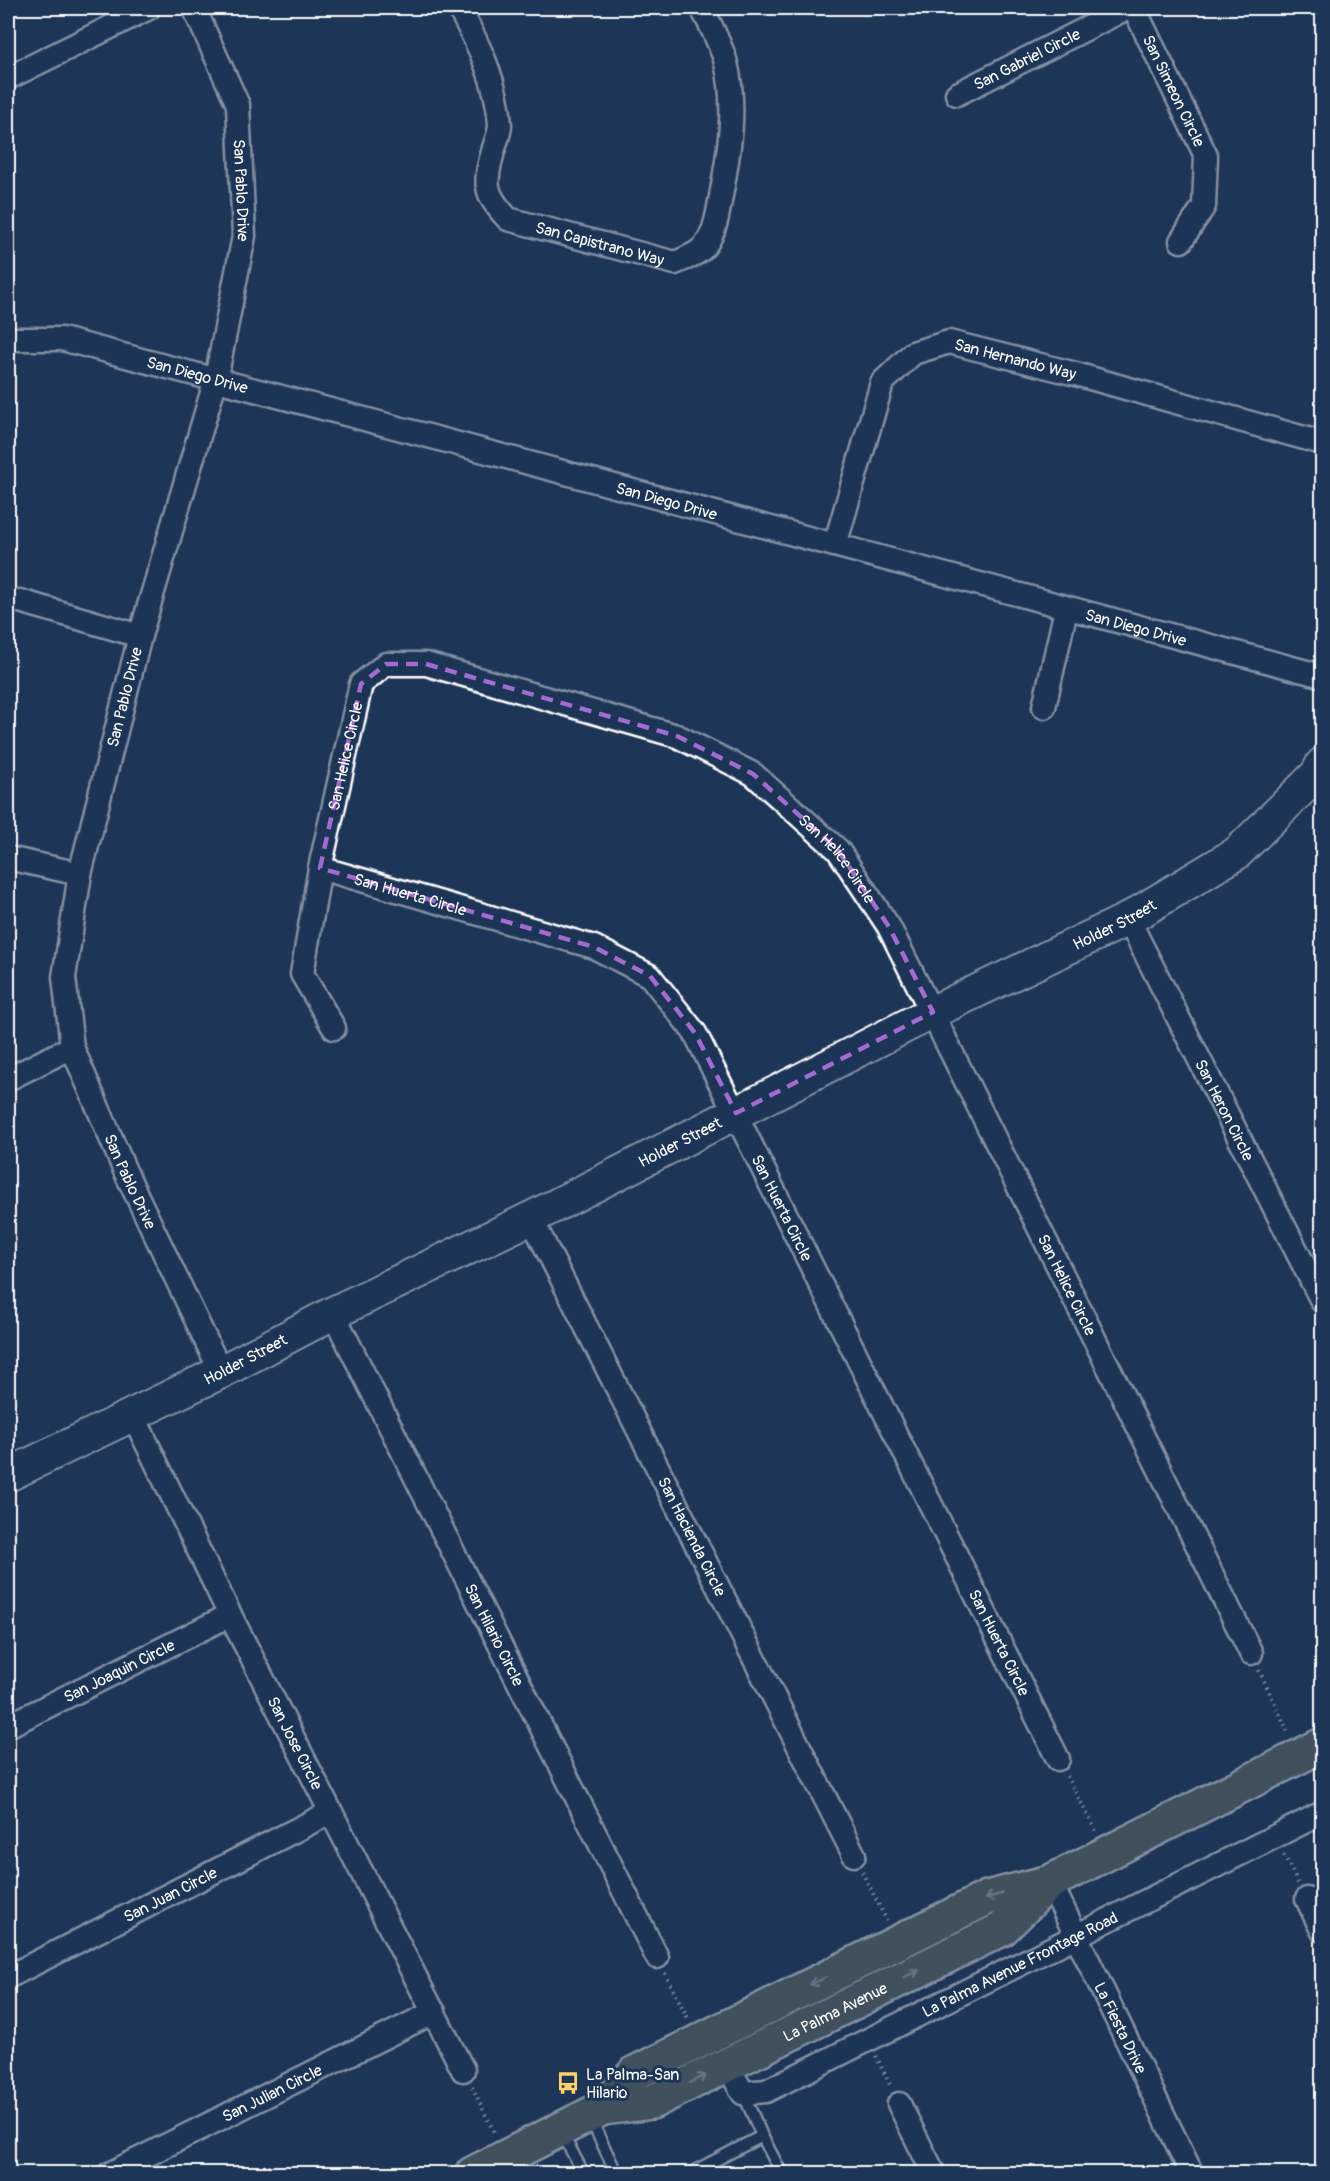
<svg xmlns="http://www.w3.org/2000/svg" width="1330" height="2181" font-family="Pangolin,sans-serif">
<style>
.lines{fill:none;stroke-linecap:round;stroke-linejoin:round}
.lane-casing{stroke:#fff;stroke-width:15}
.street-casing{stroke:#fff;stroke-width:27}
.secondary-casing{stroke:#fff;stroke-width:36}
.primary-casing{stroke:#fff;stroke-width:38}
.path{stroke:#fff;stroke-width:4;stroke-dasharray:1.5 4.5;stroke-linecap:butt}
.lane{stroke:#1d3557;stroke-width:10}
.street{stroke:#1d3557;stroke-width:22}
.secondary{stroke:#1d3557;stroke-width:32}
.primary{stroke:#6b7165;stroke-width:33}
.oneway{stroke:#bcbfba}
.marked{fill:none;stroke:#a36bd2;stroke-width:4.5;stroke-dasharray:12 8;stroke-linejoin:round}
.labels{text-anchor:middle;stroke-width:6;stroke-linejoin:round;paint-order:stroke}
.street-label{font-size:16px;fill:#fff;stroke:#1d3557}
.poi-label{font-size:16px;fill:#fff;stroke:#1d3557;text-anchor:start}
</style>
<rect width="100%" height="100%" fill="#1d3557"/>
<filter id="ink" filterUnits="userSpaceOnUse"><feTurbulence type="fractalNoise" baseFrequency=".0167" numOctaves="2"/><feDisplacementMap in="SourceGraphic" scale="12" xChannelSelector="R" yChannelSelector="G"/><feConvolveMatrix kernelMatrix="1 2 1 2 8 2 1 2 1" color-interpolation-filters="sRGB"/></filter>
<g filter="url(#ink)">
<g class="lines">
<g class="lane-casing">
<path id="lane" d="M590,2118L617,2174
M561,2132L584,2174
M762,2136L782,2174
M689,2174L762,2136L743,2093"/>
</g>
<g class="street-casing">
<g id="street">
<path id="s1" d="M194,8L238,105L244,236L216,379L140,636L80,874L64,977L72,1047L125,1171L221,1372"/>
<path id="s2" d="M459,8C478,44 498,83 500,125C500,133 496,141 494,148C484,183 483,192 508,219L675,263C686,258 700,254 706,244C716,230 718,212 721,196C729,153 737,106 726,63C721,44 710,25 702,8"/>
<path id="s3" d="M1134,8L1206,156L1204,206L1181,241"/>
<path d="M8,78L149,8"/>
<path id="s4" d="M957,94L1127,8"/>
<path id="s5" d="M8,339H62C483,448 902,567 1322,676"/>
<path id="s6" d="M835,545L882,383L913,353L949,342L1072,373L1322,443"/>
<path d="M8,601H20L140,636"/>
<path d="M1044,707L1066,609"/>
<path d="M8,858L80,874"/>
<path id="s7" d="M320,868L594,947L650,976L695,1033L1058,1759"/>
<path id="s8" d="M1128,919L1322,1301"/>
<path id="s9" d="M334,1028L302,974L320,868L361,684L386,664H426L677,736L753,774L838,850L889,927L1251,1653"/>
<path d="M8,1079L72,1047"/>
<path id="s10" d="M531,1218L854,1855"/>
<path id="s11" d="M333,1313L657,1957"/>
<path id="s12" d="M133,1415L230,1615L463,2070"/>
<path id="s13" d="M8,1726L230,1615"/>
<path id="s14" d="M1050,1882L1192,2174"/>
<path d="M1307,1899L1322,1930"/>
<path id="s15" d="M8,1977L331,1812"/>
<path id="s16" d="M727,2065L743,2093L766,2091L1322,1813"/>
<path d="M899,2104L934,2174"/>
<path id="s17" d="M109,2174L434,2012"/>
</g>
</g>
<g class="secondary-casing">
<g id="secondary">
<path id="s18" d="M8,1475L221,1372L333,1313L531,1218L933,1012L1128,919L1237,853L1317,774L1322,764"/>
</g>
</g>
<g class="primary-casing">
<g id="primary">
<path d="M603,2108L635,2073L987,1898L1050,1882L1322,1745"/>
<path id="s19" d="M472,2174L603,2108L652,2102L1002,1929L1049,1883"/>
</g>
</g>
<path class="path" d="M1259,1670L1289,1734
M1067,1776L1097,1833
M1284,1855L1298,1883
M862,1872L887,1921
M665,1973L689,2020
M876,2056L891,2087
M472,2087L495,2134"/>
<use href="#lane" class="lane"/>
<use href="#street" class="street"/>
<use href="#secondary" class="secondary"/>
<use href="#primary" class="primary"/>
</g>
<defs><path id="oneway-shaft" d="M-6 0H5M1.5-3L5.5 0L1.5 3" fill="none" stroke-width="1.6" stroke-linecap="round" stroke-linejoin="round" transform="scale(1.5)"/></defs>
<g class="oneway">
<use href="#oneway-shaft" transform="translate(994 1896) rotate(164)"/>
<use href="#oneway-shaft" transform="translate(911 1974) rotate(-26)"/>
<use href="#oneway-shaft" transform="translate(818 1981) rotate(154)"/>
<use href="#oneway-shaft" transform="translate(698 2079) rotate(-26)"/>
</g>
</g>
<path d="M0 0H1330V2181H0ZM386,664H426L677,736L753,774L838,850L889,927L933,1012L736,1113L695,1033L650,976L594,947L320,868L361,684Z" fill="#1d3557" fill-opacity=".55" fill-rule="evenodd"/>
<path class="marked" d="M386,664H426L677,736L753,774L838,850L889,927L933,1012L736,1113L695,1033L650,976L594,947L320,868L361,684Z"/>
<defs>
<g id="bus-bare" transform="scale(1.8)"><path d="M-5-6H5V4H4V6H2V4H-2V6H-4V4H-5ZM-3.5-4V0h7V-4ZM-3.5 1.2v1.5H-2V1.2ZM2 1.2v1.5H3.5V1.2Z" fill="#ffd166" stroke="#1d3557" stroke-width="2.5" paint-order="stroke"/></g>
</defs>
<g fill-rule="evenodd">
<use href="#bus-bare" x="568" y="2083"/>
</g>
<g class="labels">
<g class="street-label">
<text dy="6" stroke="none"><textPath href="#s4" startOffset="78">San Gabriel Circle</textPath></text>
<text dy="6" stroke="none"><textPath href="#s3" startOffset="92">San Simeon Circle</textPath></text>
<text dy="6" stroke="none"><textPath href="#s1" startOffset="192">San Pablo Drive</textPath></text>
<text dy="6" stroke="none"><textPath href="#s2" startOffset="322">San Capistrano Way</textPath></text>
<text dy="6" stroke="none"><textPath href="#s6" startOffset="318">San Hernando Way</textPath></text>
<text dy="6" stroke="none"><textPath href="#s5" startOffset="194">San Diego Drive</textPath></text>
<text dy="6" stroke="none"><textPath href="#s5" startOffset="680">San Diego Drive</textPath></text>
<text dy="6" stroke="none"><textPath href="#s5" startOffset="1166">San Diego Drive</textPath></text>
<text transform="translate(124 697) rotate(-76)" y="6">San Pablo Drive</text>
<text dy="6" stroke="none"><textPath href="#s9" startOffset="285">San Helice Circle</textPath></text>
<text dy="6" stroke="none"><textPath href="#s9" startOffset="897">San Helice Circle</textPath></text>
<text dy="6" stroke="none"><textPath href="#s7" startOffset="94">San Huerta Circle</textPath></text>
<text dy="6" stroke="none"><textPath href="#s18" startOffset="1236">Holder Street</textPath></text>
<text dy="6" stroke="none"><textPath href="#s8" startOffset="214">San Heron Circle</textPath></text>
<text dy="6" stroke="none"><textPath href="#s18" startOffset="750">Holder Street</textPath></text>
<text dy="6" stroke="none"><textPath href="#s1" startOffset="1218">San Pablo Drive</textPath></text>
<text dy="6" stroke="none"><textPath href="#s7" startOffset="616">San Huerta Circle</textPath></text>
<text dy="6" stroke="none"><textPath href="#s9" startOffset="1383">San Helice Circle</textPath></text>
<text dy="6" stroke="none"><textPath href="#s18" startOffset="264">Holder Street</textPath></text>
<text dy="6" stroke="none"><textPath href="#s10" startOffset="357">San Hacienda Circle</textPath></text>
<text dy="6" stroke="none"><textPath href="#s11" startOffset="360">San Hilario Circle</textPath></text>
<text dy="6" stroke="none"><textPath href="#s7" startOffset="1102">San Huerta Circle</textPath></text>
<text dy="6" stroke="none"><textPath href="#s13" startOffset="124">San Joaquin Circle</textPath></text>
<text dy="6" stroke="none"><textPath href="#s12" startOffset="366">San Jose Circle</textPath></text>
<text dy="6" stroke="none"><textPath href="#s15" startOffset="182">San Juan Circle</textPath></text>
<text dy="6" stroke="none"><textPath href="#s16" startOffset="339">La Palma Avenue Frontage Road</textPath></text>
<text dy="6" stroke="none"><textPath href="#s19" startOffset="400">La Palma Avenue</textPath></text>
<text dy="6" stroke="none"><textPath href="#s14" startOffset="162">La Fiesta Drive</textPath></text>
<text dy="6" stroke="none"><textPath href="#s17" startOffset="182">San Julian Circle</textPath></text>
</g>
<g class="poi-label">
<text x="586" y="2080">La Palma-San<tspan x="586" dy="18">Hilario</tspan></text>
</g>
</g>
<rect width="1330" height="2181" fill="none" stroke="#1d3557" stroke-width="30"/>
<rect x="15" y="15" width="1300" height="2151" fill="none" stroke="#fff" stroke-width="2" filter="url(#ink)"/>
</svg>
